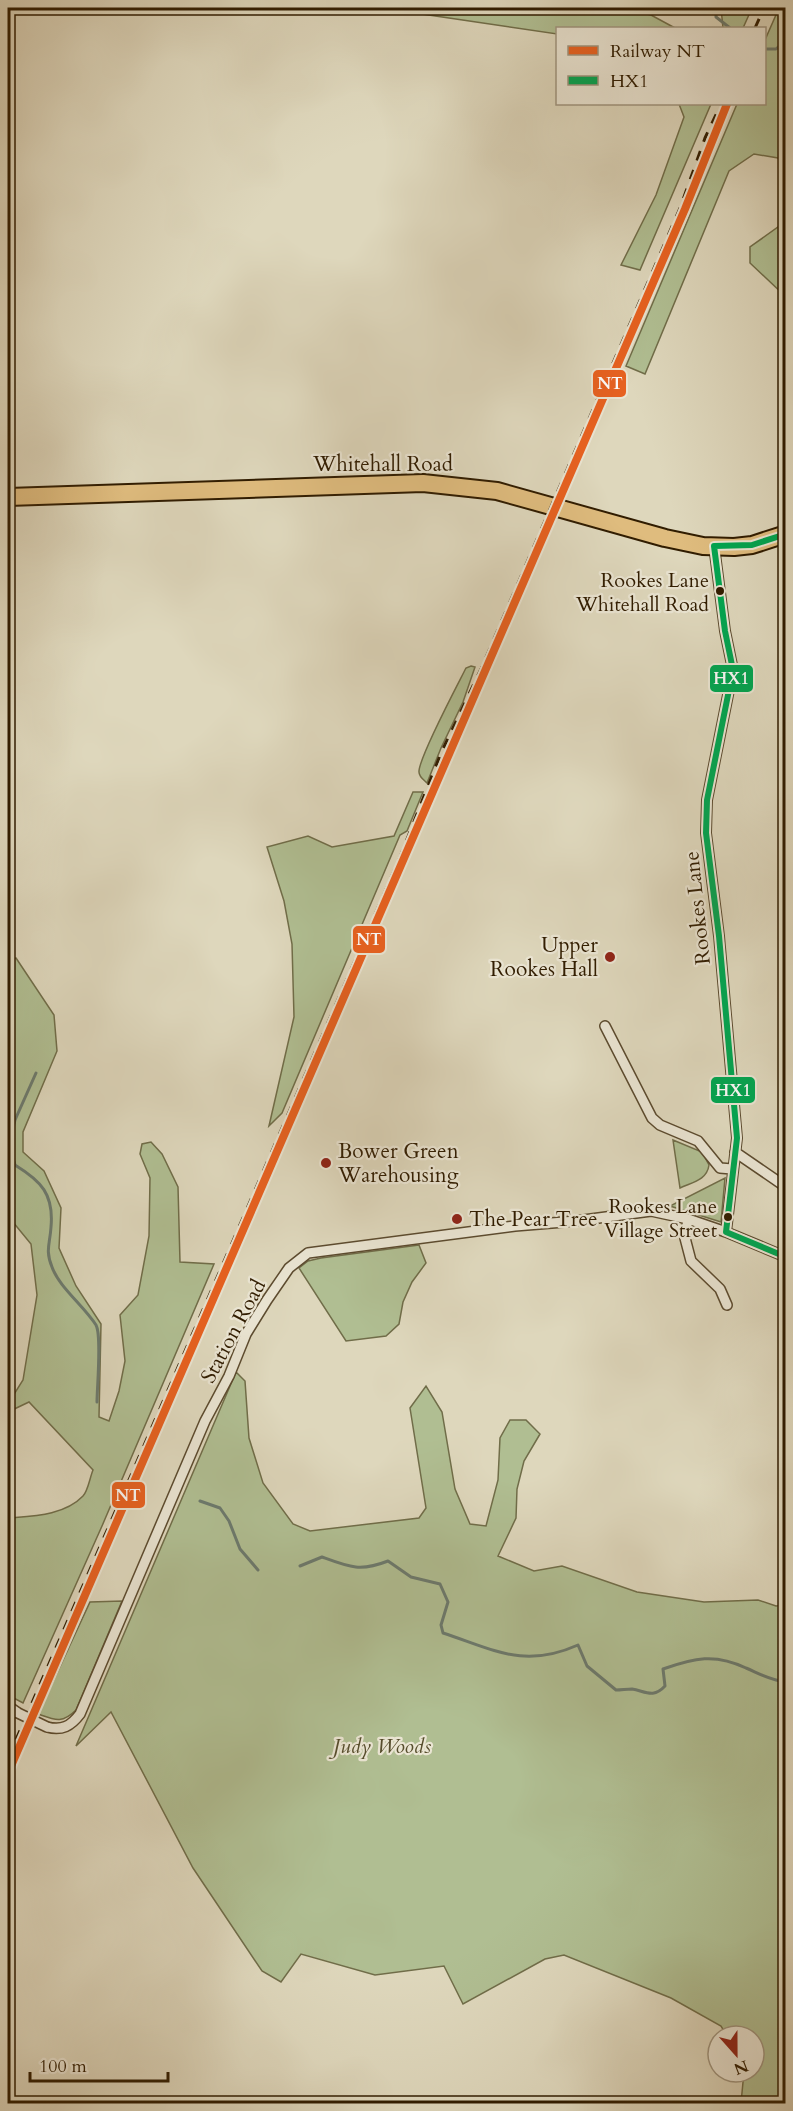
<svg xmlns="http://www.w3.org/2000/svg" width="793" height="2111" font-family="Cardo,serif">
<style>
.green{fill:#b0be92;stroke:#706d49;stroke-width:1.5}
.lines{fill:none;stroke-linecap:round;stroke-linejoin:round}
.stream{stroke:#6c7a6e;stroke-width:3}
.minor-casing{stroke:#5c4b2f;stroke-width:12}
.trunk-casing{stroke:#301c00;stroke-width:20}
.minor{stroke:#eae5d3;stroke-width:9}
.trunk{stroke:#dfbc7e;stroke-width:16}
.rail{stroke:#301c00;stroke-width:3;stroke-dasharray:10 10;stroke-linecap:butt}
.minor-bridge-casing{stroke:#5c4b2f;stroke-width:12;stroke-linecap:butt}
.minor-bridge{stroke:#eae5d3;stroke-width:9}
.bus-1-casing{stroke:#eae5d3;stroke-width:10}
.bus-1{stroke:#00a651;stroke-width:6}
.rail-1-casing{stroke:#eae5d3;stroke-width:12}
.rail-1{stroke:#e86120;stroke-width:8}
.bus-dot{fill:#301c00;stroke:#eae5d3;stroke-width:2}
.poi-dot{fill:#8f2418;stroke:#eae5d3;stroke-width:2}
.labels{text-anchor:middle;stroke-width:4.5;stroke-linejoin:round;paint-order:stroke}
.bus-label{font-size:20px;fill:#301c00;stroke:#eae5d3;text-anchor:end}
.street-label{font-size:21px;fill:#301c00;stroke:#eae5d3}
.poi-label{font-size:21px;fill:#301c00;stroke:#eae5d3;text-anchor:start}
.park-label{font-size:21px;font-style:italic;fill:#564d2c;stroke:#eae5d3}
.line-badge{stroke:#eae5d3;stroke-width:2}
.badge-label{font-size:16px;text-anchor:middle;font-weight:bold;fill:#fff}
</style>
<rect width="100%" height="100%" fill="#ded7bc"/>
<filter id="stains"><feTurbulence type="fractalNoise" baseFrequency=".00333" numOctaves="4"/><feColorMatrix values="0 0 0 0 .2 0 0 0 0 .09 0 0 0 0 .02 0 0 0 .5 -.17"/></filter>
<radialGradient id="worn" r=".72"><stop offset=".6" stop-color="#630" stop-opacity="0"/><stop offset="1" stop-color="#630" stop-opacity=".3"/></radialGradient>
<path class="green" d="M387,8H622L651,15L675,28H558L557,34L388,9Z
M721,8H752L743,28H723Z
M779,8H786L785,167L778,158L754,154L729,171L645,374L626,366L737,104H764L765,40Z
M679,104H711L640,270L621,265L656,195L684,117Z
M785,222V296L750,263V247Z
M471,666L475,667L463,702L441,748L427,783C424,780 419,777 419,772C418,759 458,684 466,668Z
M413,792H423L407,831L400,835L282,1113L269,1126L294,1017L292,944L284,901L267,847L308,836L332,847L394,836Z
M16,958L54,1015L57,1051L23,1132V1152L44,1171L61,1208L59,1248L76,1286L101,1324L99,1417L109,1421L119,1391L125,1361L120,1315L138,1295L149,1236L150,1178L140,1154L142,1144L151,1142L162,1154L178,1187L180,1262L214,1264L102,1526L23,1703L8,1695V1520L10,1518C34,1516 65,1515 83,1496C88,1491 90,1477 93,1470L29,1402L8,1412V1398L13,1396L23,1380L37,1295L31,1244L8,1216V959Z
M673,1140L702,1152L709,1165C707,1180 693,1182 680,1188Z
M725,1178L721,1222L670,1206Z
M419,1245L426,1263L412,1282L403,1302L399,1324L386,1336L346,1341L299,1268L308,1261L321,1258Z
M236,1372L245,1381L249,1438L263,1483L293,1524L310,1531L419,1518L426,1508L410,1408L426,1386L442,1412L455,1489L470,1524L486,1526L498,1480L500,1438L510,1420H526L540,1434L524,1461L517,1489L516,1518L498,1556L534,1571L562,1566L637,1592L704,1602L758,1600L776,1606L785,1605V2103H741L744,2072H754V2036H727L721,2026L671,1998L564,1955L545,1959L463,2004L444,1966L375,1975L301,1954L281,1982L262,1971L193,1868L111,1712L76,1746Z
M122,1601L76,1710C62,1724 55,1720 38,1714L90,1602Z"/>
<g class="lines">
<path class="stream" d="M725,8L716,13V17L730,28
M764,49H776L786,40
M8,1013L10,1015
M36,1073L15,1120L9,1145L15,1165C41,1181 54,1194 51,1227C50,1244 45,1250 52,1267C59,1287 84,1306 96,1325C102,1336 97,1387 97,1402
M200,1501L220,1508L229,1521L240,1549L258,1570
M300,1566L322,1557C349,1567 360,1572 388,1561L411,1577L440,1584L448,1602L441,1625L443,1633C495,1650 524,1669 578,1645L587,1666L616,1690C621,1690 627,1689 632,1689C645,1691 653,1699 665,1686L663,1669C694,1658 715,1653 746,1668C760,1674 770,1680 786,1682"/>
<g class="minor-casing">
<path id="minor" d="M714,546L725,631L733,670L707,800L706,833L719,936L737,1138L726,1232
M605,1026L652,1118L660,1125L698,1141L720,1168L732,1169
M735,1152L786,1187
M688,1219L685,1238L691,1261L720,1289L727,1305
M8,1706L18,1713
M47,1727C62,1731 71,1726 80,1714L205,1421L229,1376L246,1334L267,1300L289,1268L308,1253L515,1226L576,1221L651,1211L688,1219L726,1232L786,1257"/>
</g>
<g class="trunk-casing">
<path id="trunk" d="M8,497L423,483L497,491L665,538L703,546L734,547L752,545L786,534"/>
</g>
<use href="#minor" class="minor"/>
<use href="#trunk" class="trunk"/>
<path class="rail" d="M755,28L764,8
M8,1758L400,857L441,753L481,669L680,208L705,138L721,104"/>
<g class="minor-bridge-casing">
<path id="minor-bridge" d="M18,1713L47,1727"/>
</g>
<use href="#minor-bridge" class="minor-bridge"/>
<g class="bus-1-casing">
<path id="bus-1" d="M786,534L752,545L714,546L725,631L733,670L707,800L706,833L719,936L737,1138L726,1232L786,1257"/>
</g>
<use href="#bus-1" class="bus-1"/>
<g class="rail-1-casing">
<path id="rail-1" d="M8,1773L685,209L727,104"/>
</g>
<use href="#rail-1" class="rail-1"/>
</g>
<g class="bus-dot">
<circle cx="720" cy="591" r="5"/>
<circle cx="728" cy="1217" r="5"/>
</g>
<g class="poi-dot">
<circle cx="610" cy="957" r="6"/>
<circle cx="326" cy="1163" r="6"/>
<circle cx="457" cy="1219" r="6"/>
</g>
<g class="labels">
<g class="bus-label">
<text x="709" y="587">Rookes Lane<tspan x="709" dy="24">Whitehall Road</tspan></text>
<text x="717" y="1213">Rookes Lane<tspan x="717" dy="24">Village Street</tspan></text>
</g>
<g class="street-label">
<text x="383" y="471">Whitehall Road</text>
<text transform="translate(697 908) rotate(-96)" y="7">Rookes Lane</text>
<text transform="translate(233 1331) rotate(-62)" y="7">Station Road</text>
</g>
<g class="poi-label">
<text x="598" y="952" text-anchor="end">Upper<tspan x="598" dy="24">Rookes Hall</tspan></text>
<text x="338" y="1158">Bower Green<tspan x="338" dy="24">Warehousing</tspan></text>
<text x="469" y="1226">The Pear Tree</text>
</g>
<g class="park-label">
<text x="382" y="1753">Judy Woods</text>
</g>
</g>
<g class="line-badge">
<rect x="592" y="369" width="35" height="29" rx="6" fill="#e86120"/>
<rect x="709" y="664" width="45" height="29" rx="6" fill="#00a651"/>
<rect x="352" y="925" width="34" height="29" rx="6" fill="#e86120"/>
<rect x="710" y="1076" width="46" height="28" rx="6" fill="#00a651"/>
<rect x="111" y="1481" width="35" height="28" rx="6" fill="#e86120"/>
</g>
<g class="badge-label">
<text x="610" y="389">NT</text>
<text x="731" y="684">HX1</text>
<text x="369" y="945">NT</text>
<text x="733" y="1096">HX1</text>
<text x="128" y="1501">NT</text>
</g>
<rect width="793" height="2111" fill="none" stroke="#ded7bc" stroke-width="30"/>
<rect x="9" y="9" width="775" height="2093" fill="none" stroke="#301c00" stroke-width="3"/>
<rect x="15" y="15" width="763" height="2081" fill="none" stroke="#301c00" stroke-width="1.5"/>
<rect x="556" y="27" width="210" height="78" fill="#eae5d3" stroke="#a0957f" stroke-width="1.5"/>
<rect x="568" y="46" width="30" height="9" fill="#e86120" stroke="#a0957f" stroke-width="1.5"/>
<text x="610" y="57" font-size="18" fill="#301c00">Railway NT</text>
<rect x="568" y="76" width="30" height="9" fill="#00a651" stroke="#a0957f" stroke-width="1.5"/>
<text x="610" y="87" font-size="18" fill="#301c00">HX1</text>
<g transform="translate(736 2054) rotate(159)"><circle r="28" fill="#eae5d3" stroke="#a0957f" stroke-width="1.5"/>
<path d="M0-4.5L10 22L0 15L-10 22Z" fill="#8f2418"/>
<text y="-9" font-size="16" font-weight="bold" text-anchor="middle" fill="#301c00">N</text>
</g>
<path d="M30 2072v9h138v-9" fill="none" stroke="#301c00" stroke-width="3"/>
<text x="39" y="2072" font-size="18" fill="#301c00" stroke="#eae5d3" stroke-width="4.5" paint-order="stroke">100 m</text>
<rect width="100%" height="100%" filter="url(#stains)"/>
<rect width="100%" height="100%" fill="url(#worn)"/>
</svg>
